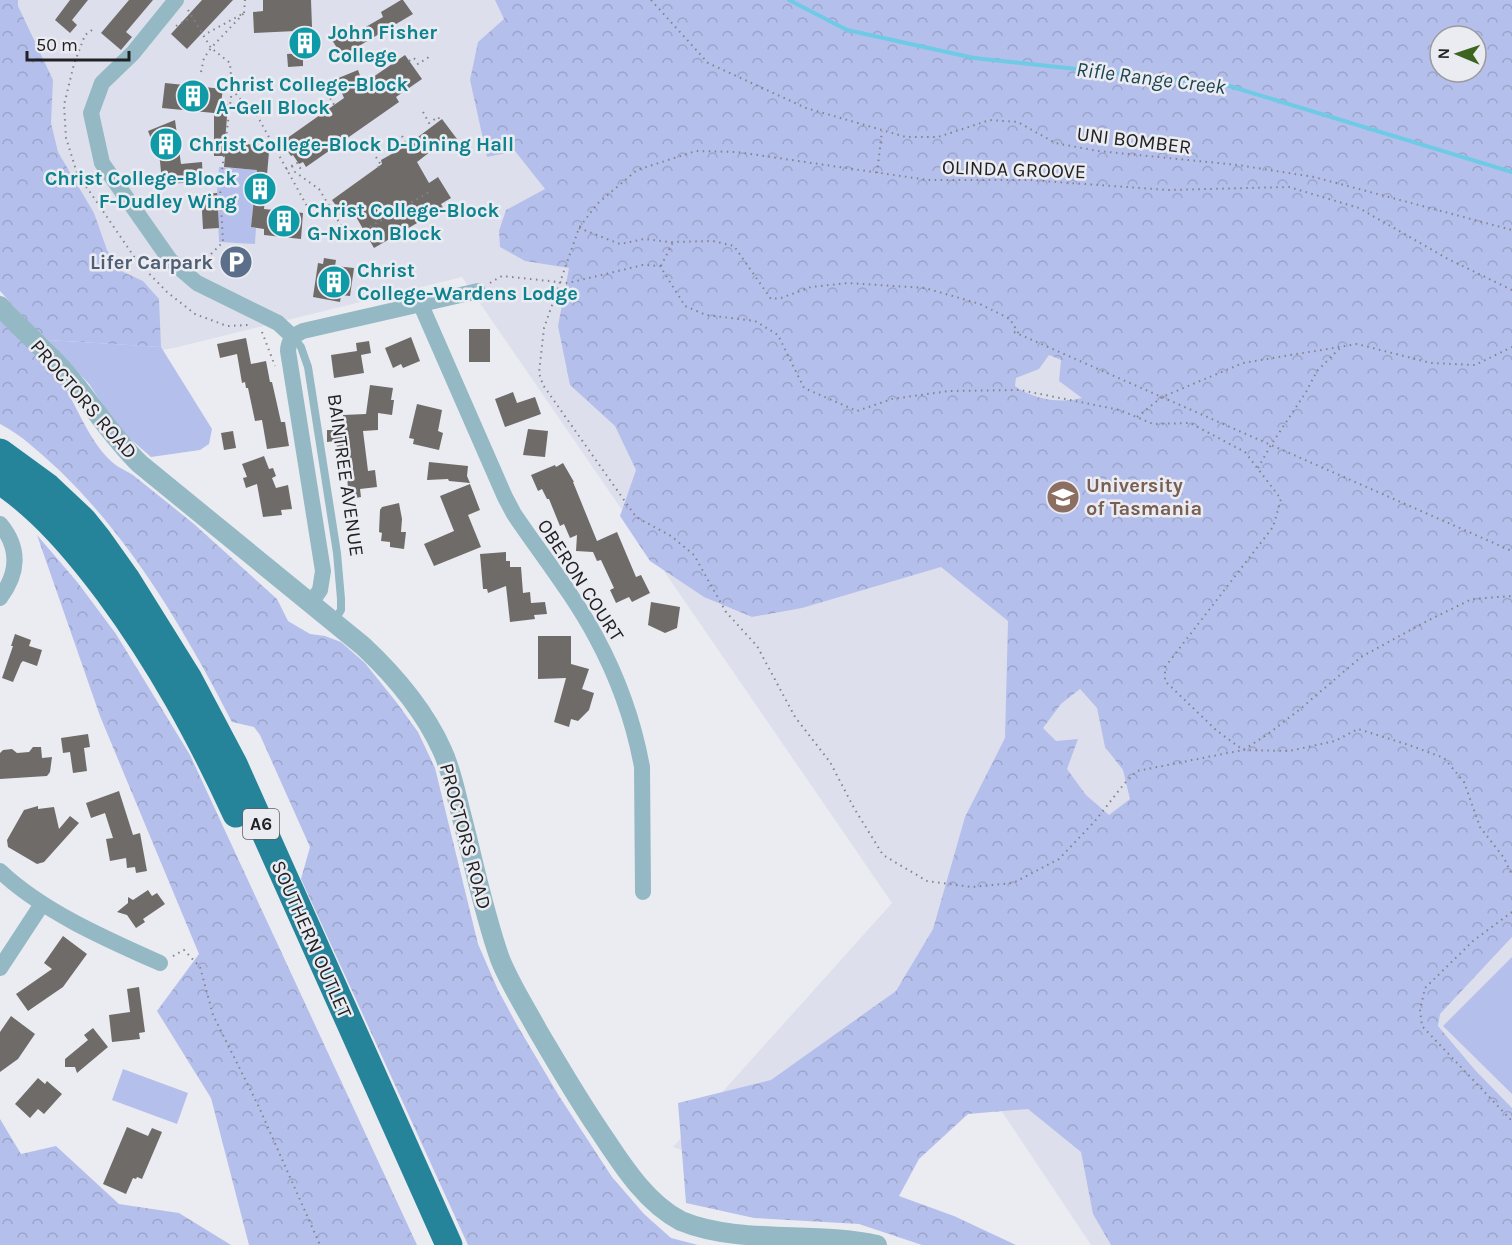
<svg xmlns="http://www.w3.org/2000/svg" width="1512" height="1245" font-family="Karla,sans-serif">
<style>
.built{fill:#dde0ec;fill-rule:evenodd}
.grass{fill:#b5bfeb}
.forest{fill:url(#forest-crowns);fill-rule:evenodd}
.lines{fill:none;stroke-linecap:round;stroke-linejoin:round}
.stream{stroke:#6fcae5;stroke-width:4}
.building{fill:#6f6b68}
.path{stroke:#848488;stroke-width:2;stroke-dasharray:1.5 4.5;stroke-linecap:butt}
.service{stroke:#94b9c4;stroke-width:8}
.minor{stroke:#94b9c4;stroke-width:16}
.tertiary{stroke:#94b9c4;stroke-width:20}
.trunk{stroke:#25849a;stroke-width:27}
.labels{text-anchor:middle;stroke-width:5;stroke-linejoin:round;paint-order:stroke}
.shield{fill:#ebecf1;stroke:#5e5f62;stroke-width:1.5}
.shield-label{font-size:18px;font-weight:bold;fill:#222224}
.culture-label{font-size:20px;font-weight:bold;fill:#0d838f;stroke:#ebecf1;text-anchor:start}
.street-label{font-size:20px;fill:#222224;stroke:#ebecf1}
.service-label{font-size:20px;font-weight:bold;fill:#4e5e75;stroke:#ebecf1;text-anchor:end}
.education-label{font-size:20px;font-weight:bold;fill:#785e54;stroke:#ebecf1;text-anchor:start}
.water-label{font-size:21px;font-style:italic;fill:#1b4450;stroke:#ebecf1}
</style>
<defs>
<pattern id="forest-crowns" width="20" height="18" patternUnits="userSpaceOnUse" patternTransform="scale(1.5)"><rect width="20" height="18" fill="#b5bfeb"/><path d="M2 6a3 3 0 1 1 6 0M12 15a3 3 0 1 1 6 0" fill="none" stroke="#9ba4c9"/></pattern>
</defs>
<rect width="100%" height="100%" fill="#ebecf1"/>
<path class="built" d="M0,0H1512V1245H1091L980,1079L863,1217L673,1147L892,903L462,277L174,348L103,359L0,194ZM1440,36H1476V72H1440Z"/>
<path class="grass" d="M219,167L257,170L251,227L256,228L255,244L219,242L217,193Z
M48,340L161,347L212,429L209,444L200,450L151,457L119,429L89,384Z
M1512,957V1094L1443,1026Z
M123,1069L188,1093L177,1124L112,1100Z"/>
<path class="forest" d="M0,0H18V6L53,80L51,123L58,152L94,213L107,250L119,270L143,281L159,299L161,347L48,340L30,324L0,291Z
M495,0H1512V937L1440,1014L1438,1026L1475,1070L1512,1108V1245H1111L1093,1214L1081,1152L1028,1109L968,1114L919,1159L899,1196L954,1216L1016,1245H922L859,1224L754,1218L686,1203L678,1103L771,1080L896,991L933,929L965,817L1005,738L1008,621L941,567L802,608L752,617L704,597L650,561L620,516L636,470L615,426L570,385L558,326L569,268L525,261L500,247L499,231L506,210L545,189L515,151L487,157L470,80L478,42L504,19ZM1440,36H1476V72H1440ZM1049,355L1061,360L1059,381L1082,398C1060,404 1033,399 1015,386L1016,378L1039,369ZM1080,689L1097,708L1105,747L1123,770L1130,799L1109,815L1086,795L1067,769L1078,739L1056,741L1043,728L1061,704Z
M0,316C18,335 39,353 55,373C77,401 88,445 117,466C122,469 128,472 133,475L194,524L277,599L288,621L310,634L325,636L341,642L365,663L397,703L418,732L435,768L478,944L498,990L517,1025L559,1096L612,1177L644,1214L671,1238L698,1245H468L301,879L310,847L260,735L254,727L232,722C185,631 132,540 58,469C40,453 22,435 0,424Z
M37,535L78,583L116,634L190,755L417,1245H249L211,1098L157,1011L199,954L100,716Z
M0,1119L21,1154L56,1146L119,1204L179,1213L231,1245H0Z"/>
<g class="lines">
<path class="stream" d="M789,0L847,30L974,58L1226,85L1512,172"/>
</g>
<path class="building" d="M70,0H88L72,20L77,25L70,33L55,20Z
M129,0H153L126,32L132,37L121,50L101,33Z
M202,0H233L187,49L171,34Z
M263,0H311L313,53H297L296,31L254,33L253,12L263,11Z
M401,0H403L413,14L342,56L332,40L355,27L357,32L383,17L381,12Z
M303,53V66L288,67L287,54Z
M405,55L422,79L396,97L399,102L306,167L303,162L299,164L293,155L291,156L286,149V145L289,143L286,139L344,98L336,79L358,70L363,84Z
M165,83L223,89L221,103L228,104L225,142L257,145L256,151L269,152L264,209L303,213L301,239L264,235V229L251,227L257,170L224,167L225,156H214V113L162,108Z
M442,119L457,139L447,146L444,141L417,162L429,183L438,177L451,198L441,204L443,208L374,248L351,208L342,214L332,200L382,164L381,160L406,146Z
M175,120L181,164L202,162L203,182L162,184L160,161L148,131Z
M217,193L219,228L203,229L201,194Z
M324,258L336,260L335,266L354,268L350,296L341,295L340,302L313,297L318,263L323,264Z
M469,329H490V362H469Z
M411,337L420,361L403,368L401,364L393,368L385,348Z
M246,338L251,364L266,361L270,382H272L281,422H285L289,446L267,449L262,420L255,421L248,388H246L245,382L242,383L237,354L220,358L217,344Z
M369,341L371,353L361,355L364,373L334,378L331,355L357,351L356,343Z
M370,385L393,388L391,400H394L392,415L378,413V430L363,431L368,471L375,470L377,487L360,489L361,497L349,499L346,466L340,467L336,441L327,442V430H335V421H343V415L366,414Z
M513,392L517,403L535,397L541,414L505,427L495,399Z
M417,404L442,410L438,431L443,433L439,450L413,444L414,439L409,438Z
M528,429L548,431L545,457L523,455Z
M233,431L236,448L224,450L221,433Z
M264,456L269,469L273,468L276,476L272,478L276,488L288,485L292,509L281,510L282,515L263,517L257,484L246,488L243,478L247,477L242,464Z
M429,462L468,466L467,476L470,483L449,481L448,479L427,480Z
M563,463L574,482H573L597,541L617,532L636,577L641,575L650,593L632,602L629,597L616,603L610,590L614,588L601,560L597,561L593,552L576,551L577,535L570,538L564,524L560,526L549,499H547L542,489L538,491L531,475L555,465L556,467Z
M470,484L480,510L468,515L481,547L434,566L424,544L454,531L440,496Z
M399,503L402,519L401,532H406L404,549L390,547V542L381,541L382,533L379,532L380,510L382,507Z
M506,552V561H510V567H521L523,593L530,592L531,603L545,602L547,614L534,615L535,619L510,622L506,586L488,593L487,589H483L480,554Z
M651,602L680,607L677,628L665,633L648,625Z
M15,634L31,640L29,646L42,650L37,666L23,661L21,663L13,682L2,678L13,646H11Z
M538,636H571V664L589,669L582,689L594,693L589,710L578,721L571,719L569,727L554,722L566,678L538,679Z
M88,734L90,747L84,748L87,771L73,773L70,752L63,753L61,738Z
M33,747H41L42,758L52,757L50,772L47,776L0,779V753L3,750L12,749L17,753L29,752Z
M119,791L133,835L140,833L147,871L136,873L135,867L127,868L126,858L110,861L106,839L113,838L105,813L91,818L86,803Z
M38,806V809L54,807L59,829L70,816L79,823L44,862L37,864L8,847L7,840L24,810Z
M148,890L152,896L157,893L165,904L143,919L145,922L136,928L127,915L117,912L128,903V897L133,900Z
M63,936L87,954L63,987L28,1011L16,994L52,969L44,963Z
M139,987L145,1032L139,1033L140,1039L112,1042L109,1015L130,1012L127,989Z
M11,1016L35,1034L18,1059L0,1072V1032Z
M93,1028L108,1047L77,1073L75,1067H65V1059L88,1040L84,1035Z
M38,1078L45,1084L47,1081L62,1094L44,1114L38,1109L30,1118L15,1104Z
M127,1127L148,1136L152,1128L162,1132L142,1179L137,1177L136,1179L133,1178L126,1194L103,1184Z"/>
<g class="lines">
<path class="path" d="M651,0L708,63L806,108L906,137H938L990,120L1018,122L1055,143L1098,151L1238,165L1314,177L1512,230
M188,10L211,48L244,13L204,35
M244,13L245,0
M176,26L192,17
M92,30L85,35L74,64L64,105L66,138L77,173L137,261L167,292L195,314L227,326L248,325
M409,61L414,58L418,64L432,55
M201,72L204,58L211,48L230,63L232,89L220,187L223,242L211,254
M312,84L326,91L336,108
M232,89L241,100L254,110L308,208L323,215
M423,112L429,123L438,117L440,120
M402,136L412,155
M390,146L393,153
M376,157L381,165L377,168L378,170
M292,166L295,172L319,189L345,232L356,235L429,192
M286,169L297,163L300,168L302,166L301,164
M877,173L882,131
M336,218L341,215L337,210
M579,228L620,244L644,239L669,242L713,241L734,246L771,299L781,298L811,287L848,283L925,288L980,304L1010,319L1019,334
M661,266L673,242
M490,283L502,276L568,283L643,265L660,266L685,306L706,315L755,321L778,335L804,388L857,411L892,399L949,391L1020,390L1120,410L1153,424L1190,423L1245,452L1281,499L1273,527L1165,667V681L1216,730L1243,750L1289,751L1335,741L1358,729L1409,745L1444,758L1464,782L1480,827L1504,858L1512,875
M1512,290L1448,259L1359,208L1289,187L1168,190L1029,180H928L737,152L696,151L637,170L597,204L579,228L544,328L539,373L543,385L636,517L671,536L694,555L726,612L757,646L795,717L830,762L854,808L883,855L927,881L972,887L1013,883L1059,859L1095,821L1124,784L1137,771L1243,750L1268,734L1299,710L1361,657L1427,621L1472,599L1512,596
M262,332L275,366
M1014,332L1512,551
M1137,417L1162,397L1243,363L1357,344L1431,363L1475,365L1512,347
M1258,468L1271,445L1306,392L1317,371L1341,347
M1512,912L1473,941L1425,988L1420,1010L1422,1026L1512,1121
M173,956L184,950L200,967L213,1015L258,1105L320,1245"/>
<path class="service" d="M293,337L301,347L308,367L337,553L341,599V610L334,621"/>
<path class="minor" d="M176,0L133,53L102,83L91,113L102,163L170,260L197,283L278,323L293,337
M421,305L505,497L514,514C541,554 573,594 596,637C617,676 634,723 642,767L643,892
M0,524C21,549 18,574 0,598
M311,603L320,590L323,571L288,351C288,341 294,335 303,331L478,291
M0,871C42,911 106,939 160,963
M0,968L42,904"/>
<path class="tertiary" d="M0,306C22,331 49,352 70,378C94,407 113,438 140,464L363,646C394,675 424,710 442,750C451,769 455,790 460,810C473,859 483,911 500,959C510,984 525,1007 538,1031C557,1063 576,1096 597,1127C619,1160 644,1202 681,1221C739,1245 815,1231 877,1245"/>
<path class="trunk" d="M0,452L48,487L83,520L99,540L126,578L189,679L234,764L449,1245
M0,481C43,510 77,551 108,592C161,664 199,734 236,814"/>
</g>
<defs>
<g id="building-disc" transform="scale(1.725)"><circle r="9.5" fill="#0f9aa8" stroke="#ebecf1"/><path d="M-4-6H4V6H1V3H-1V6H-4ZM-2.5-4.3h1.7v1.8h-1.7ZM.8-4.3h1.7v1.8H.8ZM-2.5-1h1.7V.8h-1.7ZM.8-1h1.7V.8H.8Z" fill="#fff"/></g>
<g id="parking-disc" transform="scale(1.725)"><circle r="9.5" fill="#5c6f8a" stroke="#ebecf1"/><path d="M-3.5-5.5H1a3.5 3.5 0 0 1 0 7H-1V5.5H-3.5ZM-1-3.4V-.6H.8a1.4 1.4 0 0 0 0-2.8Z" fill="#fff"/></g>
<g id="university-disc" transform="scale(1.725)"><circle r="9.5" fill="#8d6e63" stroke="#ebecf1"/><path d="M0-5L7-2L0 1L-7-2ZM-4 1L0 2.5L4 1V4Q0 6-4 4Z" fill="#fff"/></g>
</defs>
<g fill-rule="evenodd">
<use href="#building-disc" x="305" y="43"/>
<use href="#building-disc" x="193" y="96"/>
<use href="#building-disc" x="166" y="144"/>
<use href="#building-disc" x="260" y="189"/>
<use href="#building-disc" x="284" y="221"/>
<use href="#parking-disc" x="236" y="262"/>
<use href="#building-disc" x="334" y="282"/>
<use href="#university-disc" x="1063" y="497"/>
</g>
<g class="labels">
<rect class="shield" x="243" y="809" width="36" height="30" rx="4.5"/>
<g class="shield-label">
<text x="261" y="830">A6</text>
</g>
<g class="culture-label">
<text x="328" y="39">John Fisher<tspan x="328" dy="23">College</tspan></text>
<text x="216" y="91">Christ College-Block<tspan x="216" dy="23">A-Gell Block</tspan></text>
<text x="189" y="151">Christ College-Block D-Dining Hall</text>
<text x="237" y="185" text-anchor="end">Christ College-Block<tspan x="237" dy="23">F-Dudley Wing</tspan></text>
<text x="307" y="217">Christ College-Block<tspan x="307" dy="23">G-Nixon Block</tspan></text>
<text x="357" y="277">Christ<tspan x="357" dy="23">College-Wardens Lodge</tspan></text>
</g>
<g class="street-label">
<text transform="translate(1134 140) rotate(7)" y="7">UNI BOMBER</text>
<text transform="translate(1014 169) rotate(2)" y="7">OLINDA GROOVE</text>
<text transform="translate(84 399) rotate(49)" y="7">PROCTORS ROAD</text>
<text transform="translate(346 475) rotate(82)" y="7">BAINTREE AVENUE</text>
<text transform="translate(581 580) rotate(57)" y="7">OBERON COURT</text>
<text transform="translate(466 836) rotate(75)" y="7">PROCTORS ROAD</text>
<text transform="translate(312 939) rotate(66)" y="7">SOUTHERN OUTLET</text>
</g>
<g class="service-label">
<text x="213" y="269">Lifer Carpark</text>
</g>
<g class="education-label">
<text x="1086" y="492">University<tspan x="1086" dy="23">of Tasmania</tspan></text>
</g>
<g class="water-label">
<text transform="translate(1151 78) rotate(7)" y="7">Rifle Range Creek</text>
</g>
</g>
<g transform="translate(1458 54) rotate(272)"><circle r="28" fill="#ebecf1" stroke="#9b9b9f" stroke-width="1.5"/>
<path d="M0-4.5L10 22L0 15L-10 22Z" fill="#3d6521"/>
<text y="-9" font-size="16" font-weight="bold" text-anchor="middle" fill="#222224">N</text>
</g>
<path d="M27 51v9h102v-9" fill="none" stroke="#222224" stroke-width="3"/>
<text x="36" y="51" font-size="18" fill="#222224" stroke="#ebecf1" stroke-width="4.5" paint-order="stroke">50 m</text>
</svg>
